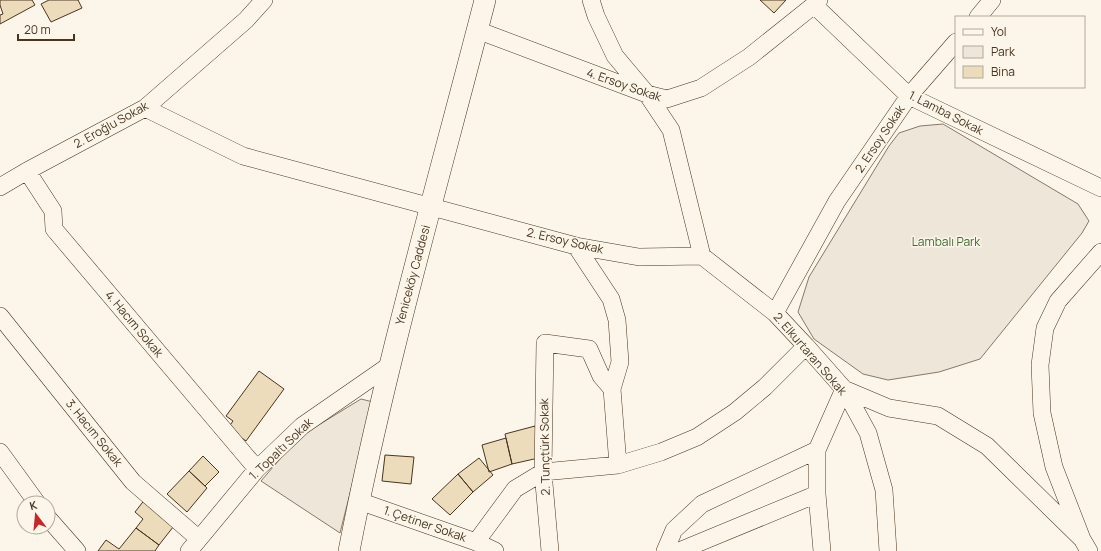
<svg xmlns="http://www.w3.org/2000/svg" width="1101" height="551" font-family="Manrope,sans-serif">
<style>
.green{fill:#ede6d9;stroke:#887966}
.building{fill:#ecdcbc;stroke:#4a3520}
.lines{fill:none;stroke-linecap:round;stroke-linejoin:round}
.minor-casing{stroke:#4a3520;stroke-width:18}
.tertiary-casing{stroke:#4a3520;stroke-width:22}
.minor{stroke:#fbf6e9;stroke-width:17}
.tertiary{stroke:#fbf6e9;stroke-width:21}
.labels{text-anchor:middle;stroke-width:3;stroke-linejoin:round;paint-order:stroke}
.street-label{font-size:12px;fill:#4a3520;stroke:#fbf6e9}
.park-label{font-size:12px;fill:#436837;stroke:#fbf6e9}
</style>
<rect width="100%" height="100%" fill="#fbf6e9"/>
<path class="green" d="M943,124L1078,204L1089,221L1082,233L980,359L939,372L888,380L863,374L814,339L798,312L809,277L889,146L899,133L920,126Z
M361,399L373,402L340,533L261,481L299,437Z"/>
<path class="building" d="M0,0H32L35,5L0,24V15L3,14L0,5Z
M49,0H78L82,8L51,22L41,4Z
M760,0H786L774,13Z
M259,371L284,389L246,441L228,428L233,421L226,416Z
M535,426L543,457L512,464L505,434Z
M506,438L512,464L489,472L482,445Z
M385,455L414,457L411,484L382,481Z
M203,456L219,472L205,486L189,471Z
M479,458L493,475L473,492L458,474Z
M189,471L207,488L187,512L167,494Z
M458,474L473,492L450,515L432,499Z
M146,498L177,522L159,545L136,528L143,519L135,512Z
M136,528L159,545L155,551H98L106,540L119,549Z"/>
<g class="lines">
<g class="minor-casing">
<path id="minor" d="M591,0L596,16L615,56L647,94L671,130L702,256
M814,5L909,96L1101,188
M978,17L992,0
M477,30L647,94L667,99L701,88L749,57L814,5L819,0
M145,108L243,156L576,246L639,257L702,256
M27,171L53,211L54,229L257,469
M0,187L27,171L145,108L246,20L264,0
M576,246L611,299L617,320L620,362L612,389L618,465
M702,256L775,313L806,346L844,389L868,433L884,490L888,551
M775,313L837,201L909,96L956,42
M0,316L133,482L199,539
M0,452L37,503
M359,501L476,542L515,489L543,472L618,465L661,452L697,437L735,412L765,387L806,346
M48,518L77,551
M476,542L495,551
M189,551L257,469L302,426L390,365
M550,551L543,472L545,343L589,349L601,376L612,389
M665,551L674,530L702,504L817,450
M679,551L817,494
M822,551L817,494V450L844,389L889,408L938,416L987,446L1082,539
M1089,551L1082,539L1054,467L1042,413L1040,365L1045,328L1058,301L1101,252"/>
</g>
<g class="tertiary-casing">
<path id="tertiary" d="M349,551C385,365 438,183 485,0"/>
</g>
<use href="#minor" class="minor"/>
<use href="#tertiary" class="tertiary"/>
</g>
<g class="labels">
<g class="street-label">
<text transform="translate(624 85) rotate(19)" y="4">4. Ersoy Sokak</text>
<text transform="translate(946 113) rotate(27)" y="4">1. Lamba Sokak</text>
<text transform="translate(111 125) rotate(-29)" y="4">2. Eroğlu Sokak</text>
<text transform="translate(880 139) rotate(-56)" y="4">2. Ersoy Sokak</text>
<text transform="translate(565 241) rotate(13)" y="4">2. Ersoy Sokak</text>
<text transform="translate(413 275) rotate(-75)" y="4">Yeniceköy Caddesi</text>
<text transform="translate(134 324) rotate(50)" y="4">4. Hacım Sokak</text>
<text transform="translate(810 354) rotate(49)" y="4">2. Elkurtaran Sokak</text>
<text transform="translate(94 433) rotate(51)" y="4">3. Hacım Sokak</text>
<text transform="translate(545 447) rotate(-91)" y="4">2. Tunçtürk Sokak</text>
<text transform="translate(281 449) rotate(-44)" y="4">1. Topaltı Sokak</text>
<text transform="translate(425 524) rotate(19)" y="4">1. Çetiner Sokak</text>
</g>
<g class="park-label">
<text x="946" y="246">Lambalı Park</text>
</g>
</g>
<rect x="955" y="16" width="130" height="72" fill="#fbf6e9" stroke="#b4a999"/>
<rect x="963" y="29" width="20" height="6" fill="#fbf6e9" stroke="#b4a999"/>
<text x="991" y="36" font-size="12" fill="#4a3520">Yol</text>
<rect x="963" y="46" width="20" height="12" fill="#ede6d9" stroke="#b4a999"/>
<text x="991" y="56" font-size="12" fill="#4a3520">Park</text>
<rect x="963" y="66" width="20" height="12" fill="#ecdcbc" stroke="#b4a999"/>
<text x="991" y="76" font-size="12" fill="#4a3520">Bina</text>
<g transform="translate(36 515) rotate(344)"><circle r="19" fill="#fbf6e9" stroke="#b4a999"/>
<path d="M0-3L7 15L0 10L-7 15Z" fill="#c62828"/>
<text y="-6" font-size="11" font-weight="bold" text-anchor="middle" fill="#4a3520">K</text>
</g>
<path d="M18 34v6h56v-6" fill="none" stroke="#4a3520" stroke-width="2"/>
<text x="24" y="34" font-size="12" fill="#4a3520" stroke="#fbf6e9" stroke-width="3" paint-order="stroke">20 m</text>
</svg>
